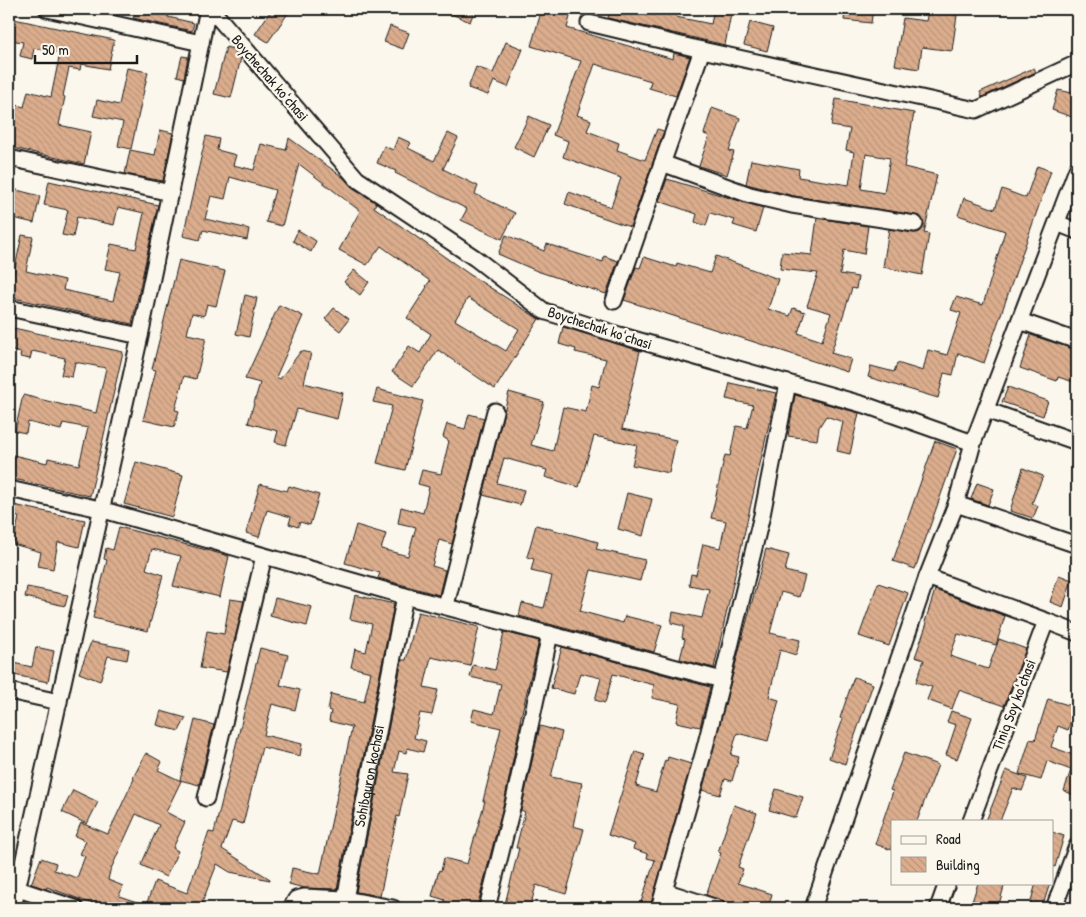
<svg xmlns="http://www.w3.org/2000/svg" width="1086" height="917" font-family="'Patrick Hand',sans-serif">
<style>
.building{fill:url(#building-back-hatch);stroke:#1c1c1c;fill-rule:evenodd}
.lines{fill:none;stroke-linecap:round;stroke-linejoin:round}
.minor-casing{stroke:#1c1c1c;stroke-width:19}
.minor{stroke:#fbf7ec;stroke-width:15}
.labels{text-anchor:middle;stroke-width:4.5;stroke-linejoin:round;paint-order:stroke}
.street-label{font-size:15px;fill:#1c1c1c;stroke:#fbf7ec}
</style>
<defs>
<pattern id="building-back-hatch" width="6" height="6" patternUnits="userSpaceOnUse" patternTransform="scale(1.25)"><rect width="6" height="6" fill="#dbad8d"/><path d="M-1 5l2 2M0 0l6 6M5-1l2 2" fill="none" stroke="#bb9479"/></pattern>
</defs>
<rect width="100%" height="100%" fill="#fbf7ec"/>
<filter id="ink" filterUnits="userSpaceOnUse"><feTurbulence type="fractalNoise" baseFrequency=".02" numOctaves="2"/><feDisplacementMap in="SourceGraphic" scale="10" xChannelSelector="R" yChannelSelector="G"/><feConvolveMatrix kernelMatrix="1 2 1 2 8 2 1 2 1" color-interpolation-filters="sRGB"/></filter>
<g filter="url(#ink)">
<path class="building" d="M136,9H170L168,17L194,23L192,31L133,18Z
M272,9H291L268,42L255,34Z
M440,9H475L470,22Z
M542,9H572L567,28L673,59L674,53L690,57L676,96L649,88L651,81L595,64L577,115L591,120L587,131L619,143L617,150L645,160L657,129L664,131L630,227L565,204L569,192L611,207L621,178L563,157L568,141L553,135L581,61L531,46Z
M610,9H678L676,17L711,24L714,9H732L725,45L608,18Z
M845,9H873L871,23L844,20Z
M928,11L957,15L952,51L922,47L919,69L895,65L903,18L926,21Z
M9,18L114,40L108,69L81,64L80,70L69,68L63,96L65,97L59,125L91,132L84,164L9,147V121L13,104L24,107L28,91L51,97L60,53L34,48L32,59L20,56L23,42L9,40Z
M750,22L773,28L767,51L744,45Z
M390,26L409,33L403,49L384,42Z
M506,42L523,49L508,87L494,81L488,95L468,88L476,67L493,73Z
M226,47L233,49L241,58L231,98L214,94Z
M182,56L188,57L184,78L177,76Z
M127,68L148,72L131,149L118,146L123,122L93,116L97,100L119,105Z
M1034,68L1036,72L982,97L980,92Z
M1058,90L1077,94V101L1072,117L1052,110Z
M836,99L914,113L904,167L937,175L924,233L929,234L922,275L883,267L889,229L914,233L919,232L924,225L920,216L794,196L746,184L751,160L799,169L798,177L849,185L854,152L846,150L850,129L831,126ZM866,154L890,158L884,193L861,189Z
M712,108L740,118L729,151L734,152L727,175L699,166L709,136L704,134Z
M529,116L549,125L534,157L514,147Z
M160,130L173,133L163,181L125,174L130,150L155,155Z
M448,133L458,138L443,169L478,186L475,194L515,213L502,239L461,220L467,209L395,173L396,171L377,163L384,146L393,150L398,137L411,143L408,148L434,161Z
M206,136L219,139L217,150L236,155L233,165L254,170L261,144L286,150L289,138L344,178L352,187L376,203L374,207L469,274L539,319L495,389L438,350L413,386L392,372L409,346L420,353L431,334L407,318L427,287L426,286L430,281L381,246L367,265L339,250L360,211L299,164L282,226L266,222L275,190L230,177L225,199L211,196L205,219L249,229L247,240L203,230L200,240L183,236ZM468,298L519,329L506,351L455,320Z
M1037,166L1051,171L984,363L958,353L953,375L944,373L938,398L868,377L871,366L894,372L897,363L923,371L928,350L947,355L961,313L951,310L956,297L983,305L1005,231L958,215L964,198L995,209L1002,189L1026,198Z
M667,179L763,208L756,232L733,225L735,220L710,213L706,226L695,222L697,214L659,201Z
M49,181L158,205L132,324L9,297V276L13,277L22,235L33,237L26,271L65,280L63,290L113,301L120,272L105,269L111,244L136,249L144,213L118,207L114,225L77,217L73,237L62,235L68,210L44,205Z
M9,188L40,196L34,223L9,217Z
M817,218L868,226L864,254L844,250L840,274L858,277L856,289L852,288L831,353L851,359L847,372L624,300L636,267L640,268L644,257L676,267L677,263L710,273L716,256L778,279L768,309L790,316L793,308L805,312L798,333L822,341L831,313L807,306L818,273L780,269L782,252L812,255Z
M298,230L316,241L311,252L293,241Z
M506,235L544,251L547,244L603,262L604,256L618,261L606,294L537,271L498,254Z
M179,260L225,271L216,306L207,304L204,316L192,313L187,334L206,338L196,379L184,376L175,410L179,411L174,427L143,420L156,370L152,369Z
M354,270L369,282L360,295L344,282Z
M245,295L257,298L249,337L236,334Z
M279,305L303,316L276,377L280,379L301,351L311,353L304,383L343,393L337,419L297,409L286,445L275,442L278,431L248,423L260,383L245,379Z
M334,308L349,319L340,331L325,319Z
M9,327L123,352L90,496L9,478V454L47,463L48,458L79,465L88,428L63,423L61,430L28,422L26,433L15,431L23,395L96,413L106,368L75,362L72,377L61,375L65,358L32,351L30,359L20,357L21,353L9,350Z
M563,327L640,351L622,429L676,440L669,473L632,465L637,445L594,436L579,487L545,477L547,470L504,458L497,483L524,490L520,505L483,495L509,392L544,402L531,445L553,451L563,407L586,412L592,385L599,387L606,359L575,352L576,349L559,344Z
M1031,335L1077,350V383L1058,377L1057,381L1020,368Z
M730,383L776,393L714,668L680,659L685,639L682,638L684,626L671,623L673,612L702,618L709,589L689,585L691,574L696,575L703,544L720,548L726,521L711,518L725,455L730,456L736,426L747,428L753,405L726,399Z
M1008,387L1048,401L1043,416L1002,402Z
M377,389L423,401L405,470L377,463L392,406L373,402Z
M795,395L859,413L850,454L837,451L843,422L826,416L819,427L817,440L788,436Z
M469,414L484,418L452,544L439,540L432,566L445,570L439,595L378,578L380,573L345,563L356,525L386,534L381,549L408,556L416,527L398,523L401,507L423,513L429,487L418,484L422,470L441,474L449,441L443,437L447,424L465,429Z
M935,441L957,449L915,569L893,561Z
M136,462L183,475L172,517L124,504Z
M1023,468L1043,476L1032,503L1038,506L1033,518L1010,511Z
M977,483L994,489L988,505L971,499Z
M260,484L287,491L289,486L319,495L310,525L300,522L298,527L289,524L291,517L267,510L259,537L246,533Z
M627,493L652,499L643,536L618,529Z
M9,504L85,520L79,547L58,542L53,569L38,566L41,552L13,544L19,517L9,515Z
M536,525L598,542L596,549L645,560L640,581L591,570L580,611L623,623L625,616L662,625L654,652L519,616L522,603L544,608L552,576L531,571L534,559L527,557Z
M119,527L229,556L220,597L173,586L181,556L152,549L146,569L163,575L148,631L93,618L107,560L104,559L106,548L113,550Z
M766,549L789,555L785,571L805,576L799,597L781,592L770,633L800,640L796,655L780,650L769,697L779,700L768,741L737,733L731,755L739,757L732,781L725,779L720,795L702,790Z
M1059,575L1072,580L1063,607L1050,602Z
M878,583L908,593L889,646L859,636Z
M27,587L68,595L65,606L25,597Z
M935,590L1005,616L996,645L958,634L950,656L988,669L999,639L1026,649L1004,706L959,690L952,709L927,700L932,687L916,682L924,660L915,657L927,623L925,622Z
M355,595L394,604L337,889L304,888L289,884L292,868L320,874L352,727L329,721L331,711L328,710L331,694L364,702L371,672L351,667L355,649L366,652L372,624L350,619Z
M275,598L312,607L307,626L270,616Z
M230,599L244,601L227,672L200,668L207,631L224,634Z
M418,612L479,627L470,666L431,657L424,687L438,690L432,715L420,713L414,738L426,741L423,752L407,748L406,753L399,751L394,772L408,774L399,817L397,816L380,896L356,892L402,660H406Z
M504,632L539,641L520,721H521L505,798L477,908H443L445,900L432,896L439,870L441,871L444,858L467,864L485,801H483L501,728L471,721L474,709L494,714L501,684L470,677L473,665L495,670Z
M91,642L129,649L127,660L108,656L100,681L79,673Z
M36,647L54,651L48,682L9,674V662L32,667Z
M562,647L710,687L700,727L676,722L680,704L652,698L654,685L613,674L605,703L595,700L601,678L580,673L574,694L551,688Z
M260,648L288,655L280,685L300,690L295,710L272,704L264,735L302,744L300,756L262,747L243,824L232,821L222,849L270,879V880L230,872L217,864L200,908H112L99,904L98,906L47,887L46,889L31,884L41,858L56,863L54,870L77,878L85,856L80,854L86,841L75,836L81,823L108,834L134,779L133,778L146,753L162,762L158,770L181,781L166,812L185,822L173,848L178,851L166,877L141,865L159,825L136,814L110,871L108,880L123,886L119,896L146,905L155,881L187,893L209,832L214,833Z
M854,677L873,684L845,764L829,758L843,719L840,718Z
M1048,699L1075,707L1068,730L1058,726L1051,747L1077,756V796L1064,791L1071,770L1047,761L1041,780L1019,774L1030,739L1035,740Z
M161,711L186,718L179,731L157,725Z
M951,711L972,718L957,759L946,755L956,725L947,722Z
M195,720L214,725L199,785L180,780Z
M540,726L562,732L551,777L582,783L573,826L584,829L566,894L536,885L530,908H504L519,848H516L525,812L521,810Z
M635,751L645,754L636,786L656,792L665,760L667,761L668,757L691,764L650,908H639L655,860L647,858L648,854L633,849L635,844L608,835Z
M904,753L938,765L917,821H892V850L875,844L893,791L890,790Z
M1006,770L1027,778L1022,791L1013,788L1000,821H986Z
M776,789L803,797L796,818L769,810Z
M73,790L98,802L87,824L62,812Z
M734,805L757,813L738,867L743,869L738,883L772,894L768,908H726L724,901L706,895L721,853L718,852Z
M1052,832L1064,836L1055,867L1052,866Z
M978,883H1005L998,908H970Z
M1036,883H1050L1042,908H1029Z"/>
<g class="lines">
<g class="minor-casing">
<g id="minor">
<path d="M47,9L201,43"/>
<path d="M211,9L357,179L475,258L544,311L619,335L868,406L973,443"/>
<path d="M589,23L702,50L976,110L1077,63"/>
<path d="M9,158L171,193"/>
<path d="M662,163L750,195L792,205L915,224"/>
<path d="M1057,223L1077,231"/>
<path d="M614,301L702,50"/>
<path d="M9,308L140,336"/>
<path d="M1020,321L1077,341"/>
<path d="M986,410L1077,442"/>
<path d="M9,489L100,509L405,596L722,680L762,515L788,383"/>
<path d="M956,504L973,443L1077,169"/>
<path d="M927,577L956,504L1077,545"/>
<path d="M446,605L495,411"/>
<path d="M9,691L59,702"/>
<path d="M206,798L264,556"/>
<path d="M971,821L1046,621L1077,633"/>
<path d="M9,886L75,908"/>
<path d="M664,891L704,751L722,680"/>
<path d="M345,899L393,908"/>
<path d="M13,908L140,336L208,9"/>
<path id="s1" d="M291,908L296,899L304,897L345,899L405,596"/>
<path d="M487,908L514,800L550,634"/>
<path d="M659,908L664,891L717,908"/>
<path d="M813,908L927,577L1046,621"/>
<path d="M938,908L947,883"/>
<path d="M1054,908L1077,846"/>
</g>
</g>
<use href="#minor" class="minor"/>
</g>
</g>
<g class="labels">
<g class="street-label">
<text transform="translate(270 78) rotate(49)" y="5">Boychechak koʻchasi</text>
<text transform="translate(600 328) rotate(18)" y="5">Boychechak koʻchasi</text>
<text transform="translate(1014 705) rotate(-69)" y="5">Tiniq Soy koʻchasi</text>
<text dy="5" stroke="none"><textPath href="#s1" startOffset="185">Sohibquron kochasi</textPath></text>
</g>
</g>
<rect width="1086" height="917" fill="none" stroke="#fbf7ec" stroke-width="30"/>
<rect x="15" y="15" width="1056" height="887" fill="none" stroke="#1c1c1c" stroke-width="2" filter="url(#ink)"/>
<rect x="891" y="820" width="162" height="65" fill="#fbf7ec" stroke="#a29f99"/>
<rect x="901" y="836" width="25" height="8" fill="#fbf7ec" stroke="#a29f99"/>
<text x="936" y="844" font-size="15" fill="#1c1c1c">Road</text>
<rect x="901" y="857" width="25" height="15" fill="url(#building-back-hatch)" stroke="#a29f99"/>
<text x="936" y="870" font-size="15" fill="#1c1c1c">Building</text>
<path d="M35 55v8h102v-8" fill="none" stroke="#1c1c1c" stroke-width="2.5"/>
<text x="42" y="55" font-size="15" fill="#1c1c1c" stroke="#fbf7ec" stroke-width="4" paint-order="stroke">50 m</text>
</svg>
